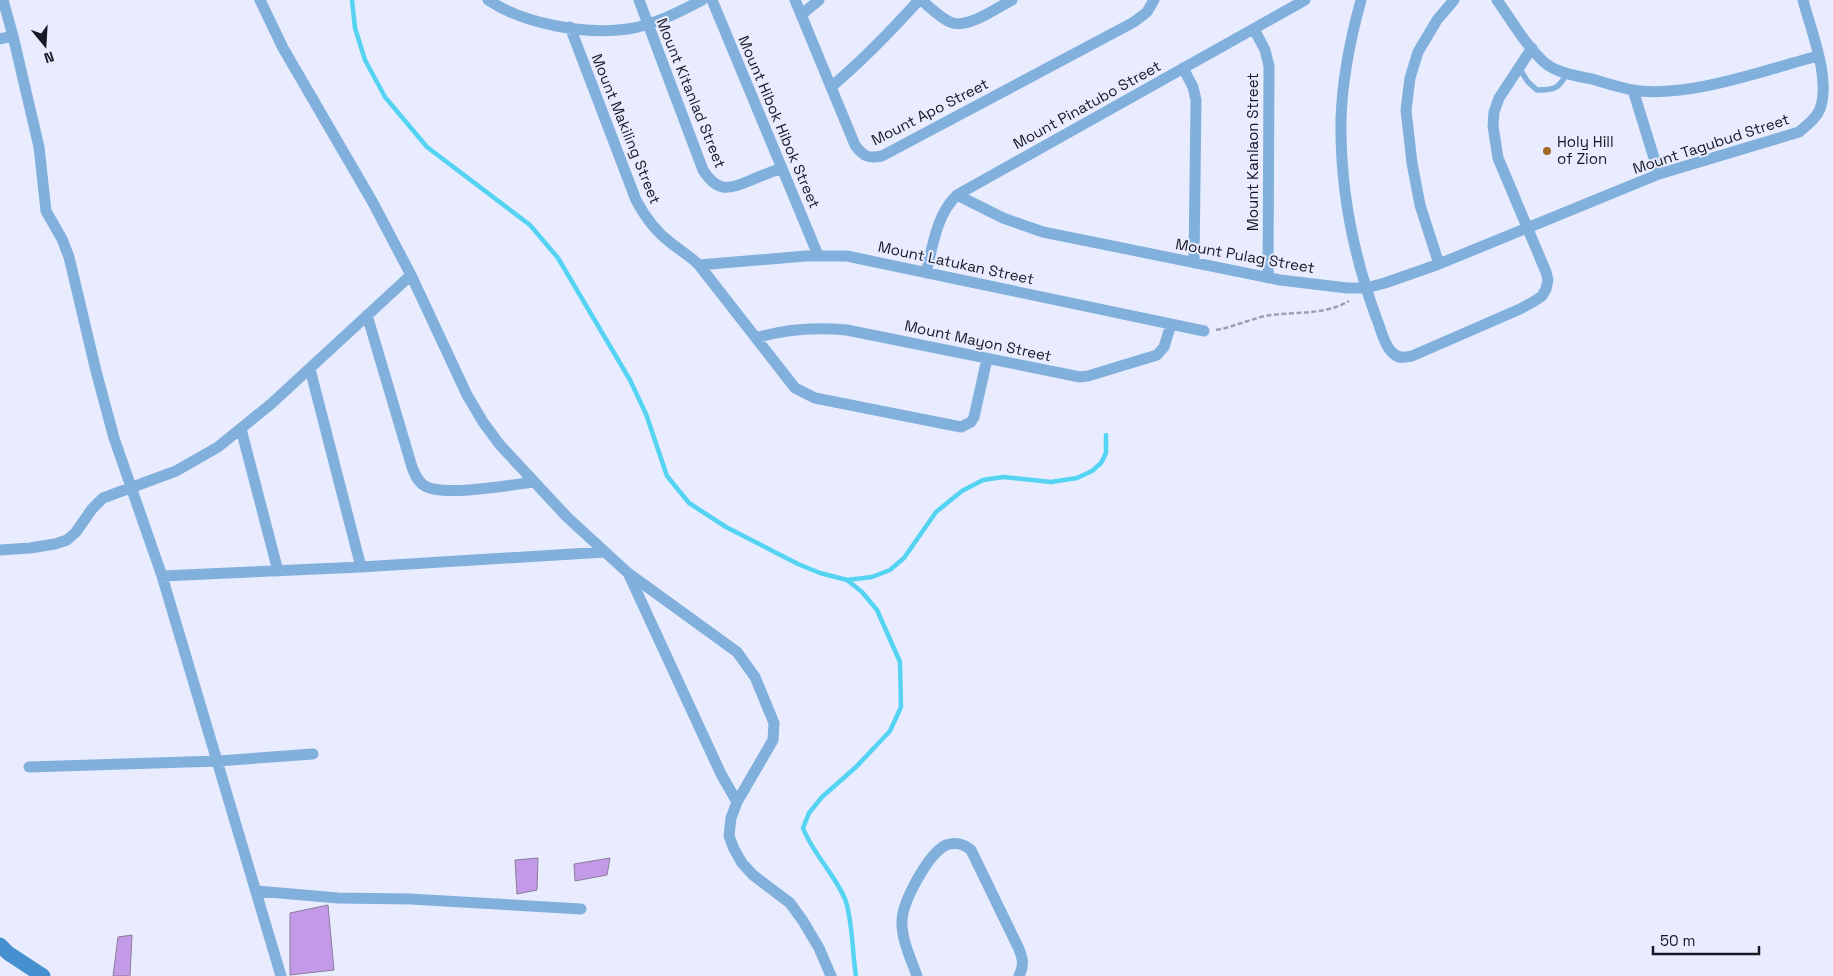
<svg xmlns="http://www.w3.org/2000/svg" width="1833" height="976" font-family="'Space Grotesk',sans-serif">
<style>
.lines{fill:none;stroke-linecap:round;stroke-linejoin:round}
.stream{stroke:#55d3f2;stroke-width:4.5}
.building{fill:#c39ae8;stroke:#8b7d98}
.path{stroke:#9da0b0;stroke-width:2.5;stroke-dasharray:5 2.5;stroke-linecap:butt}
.lane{stroke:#82b0dc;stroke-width:5.5}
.street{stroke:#82b0dc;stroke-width:11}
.secondary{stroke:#4790d0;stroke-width:15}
.poi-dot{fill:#a26b26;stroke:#e9ecff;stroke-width:2}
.labels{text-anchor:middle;stroke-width:4;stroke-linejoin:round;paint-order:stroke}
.street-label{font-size:15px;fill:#171823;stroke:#e9ecff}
.poi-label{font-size:15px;fill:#171823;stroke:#e9ecff;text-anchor:start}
</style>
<rect width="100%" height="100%" fill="#e9ecff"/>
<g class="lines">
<path class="stream" d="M352,0L355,28L365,60L385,97L427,147L530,225L558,258L630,380L646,414L667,476L689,503L726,527L798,564L820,573L847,580L872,577L890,570L904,558L936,512L962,491L983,480L1003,477L1051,482L1077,478L1092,471L1101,463L1106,453V435
M847,580L862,592L877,610L900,662L901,707L890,731L856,767L822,797L809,813L803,828C813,854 834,873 845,899C853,921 852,952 856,976"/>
</g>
<path class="building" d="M538,858L537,890L517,894L515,860Z
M610,858L607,875L575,881L574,864Z
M328,905L334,970L290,975V913Z
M132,935L130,976H113L118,937Z"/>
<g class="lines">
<path class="path" d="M1216,330C1233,327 1248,320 1265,316C1293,311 1324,316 1349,301"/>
<path class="lane" d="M1519,68L1528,82L1537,90C1554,90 1559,89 1567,73"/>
<path class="street" d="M3,0L13,36L39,147L46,211L62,239L69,257L96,371L114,438L162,576L281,976
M260,0L283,48L372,201L411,275L467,395L483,422L500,445L567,517L628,573L737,652L755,677L774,723L773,740L737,802L731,818L729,836L734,849L742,863L753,875L790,903L803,921L819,948L831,976
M488,0C524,24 585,35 628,29C654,25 679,12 702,0
M639,0L703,170C717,192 728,190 749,181C760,176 771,172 782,168
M712,0L818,255
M795,0L855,145C863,156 868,159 882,156L1134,22L1147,12L1154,0
M921,0C930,7 939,17 950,22C967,30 996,8 1012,0
M1361,0C1350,40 1342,79 1341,120C1340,187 1353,254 1376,317C1381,329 1384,346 1394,354C1399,359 1406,357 1412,356L1520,309L1533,302L1542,296L1546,289L1548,280L1546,272L1498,158L1493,126L1494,112L1499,98L1532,48
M1497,0C1512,21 1526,46 1545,63C1557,73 1577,76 1592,79C1605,83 1619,87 1632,90C1687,99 1764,70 1818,56
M801,15L819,0
M570,27L636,200C645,217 656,232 671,243C681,251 690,256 699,265L795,388L815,398L961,427L971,422L974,417L987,359
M1254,29L1265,50L1269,66L1268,278
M0,39L13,36
M1183,68L1193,87L1196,100L1194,263
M831,87C863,60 891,31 919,0
M1633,90L1659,174
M957,195L1003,218L1043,232L1280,280L1347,288H1366L1385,283L1439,264L1659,174L1799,132C1807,125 1816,119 1820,109C1831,78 1811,31 1803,0
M1439,264L1420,205L1412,163L1406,110L1410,78L1418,52L1437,20L1454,0
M699,265L806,256H847L1204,331
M926,273C933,246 936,215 957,195L1305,0
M367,315L412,467C415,475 418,482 425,486C443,497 511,485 534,482
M756,338C785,329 816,327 847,330L1080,377L1088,376L1157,355L1164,347L1171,324
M310,369L361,567
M241,429L278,571
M0,550L30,548L55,544L67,540L76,532L92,509L103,498L176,471L218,447L271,404L411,275
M629,575L721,774L737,802
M162,576L361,567L605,552
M29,767L218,761L313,754
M257,891L338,898L410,899L581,909
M917,976C911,959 901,939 902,920C903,901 928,854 946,845C955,842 964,844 971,850L1019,949C1023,959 1024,966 1019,976"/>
<path class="secondary" d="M0,945L8,953L43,976"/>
</g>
<circle class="poi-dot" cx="1547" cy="151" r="5"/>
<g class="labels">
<g class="street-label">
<text transform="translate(691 93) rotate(68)" y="5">Mount Kitanlad Street</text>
<text transform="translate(1087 105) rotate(-29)" y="5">Mount Pinatubo Street</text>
<text transform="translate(930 112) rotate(-27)" y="5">Mount Apo Street</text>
<text transform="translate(779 122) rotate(67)" y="5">Mount Hibok Hibok Street</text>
<text transform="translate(626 129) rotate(68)" y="5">Mount Makiling Street</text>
<text transform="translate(1711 144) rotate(-18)" y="5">Mount Tagubud Street</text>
<text transform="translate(1253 152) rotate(-90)" y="5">Mount Kanlaon Street</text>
<text transform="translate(1245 256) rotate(10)" y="5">Mount Pulag Street</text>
<text transform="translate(956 263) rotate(12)" y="5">Mount Latukan Street</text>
<text transform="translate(978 341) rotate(12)" y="5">Mount Mayon Street</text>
</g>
<g class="poi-label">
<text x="1557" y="147">Holy Hill<tspan x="1557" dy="17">of Zion</tspan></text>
</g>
</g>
<g transform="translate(45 45) rotate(162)" stroke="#e9ecff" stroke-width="4" paint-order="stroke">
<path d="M0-4L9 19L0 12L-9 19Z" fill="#171823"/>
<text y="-8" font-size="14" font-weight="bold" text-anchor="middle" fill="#171823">N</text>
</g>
<path d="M1653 946v8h106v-8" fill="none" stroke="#171823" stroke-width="2.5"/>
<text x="1660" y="946" font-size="15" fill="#171823" stroke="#e9ecff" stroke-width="4" paint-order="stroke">50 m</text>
</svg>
